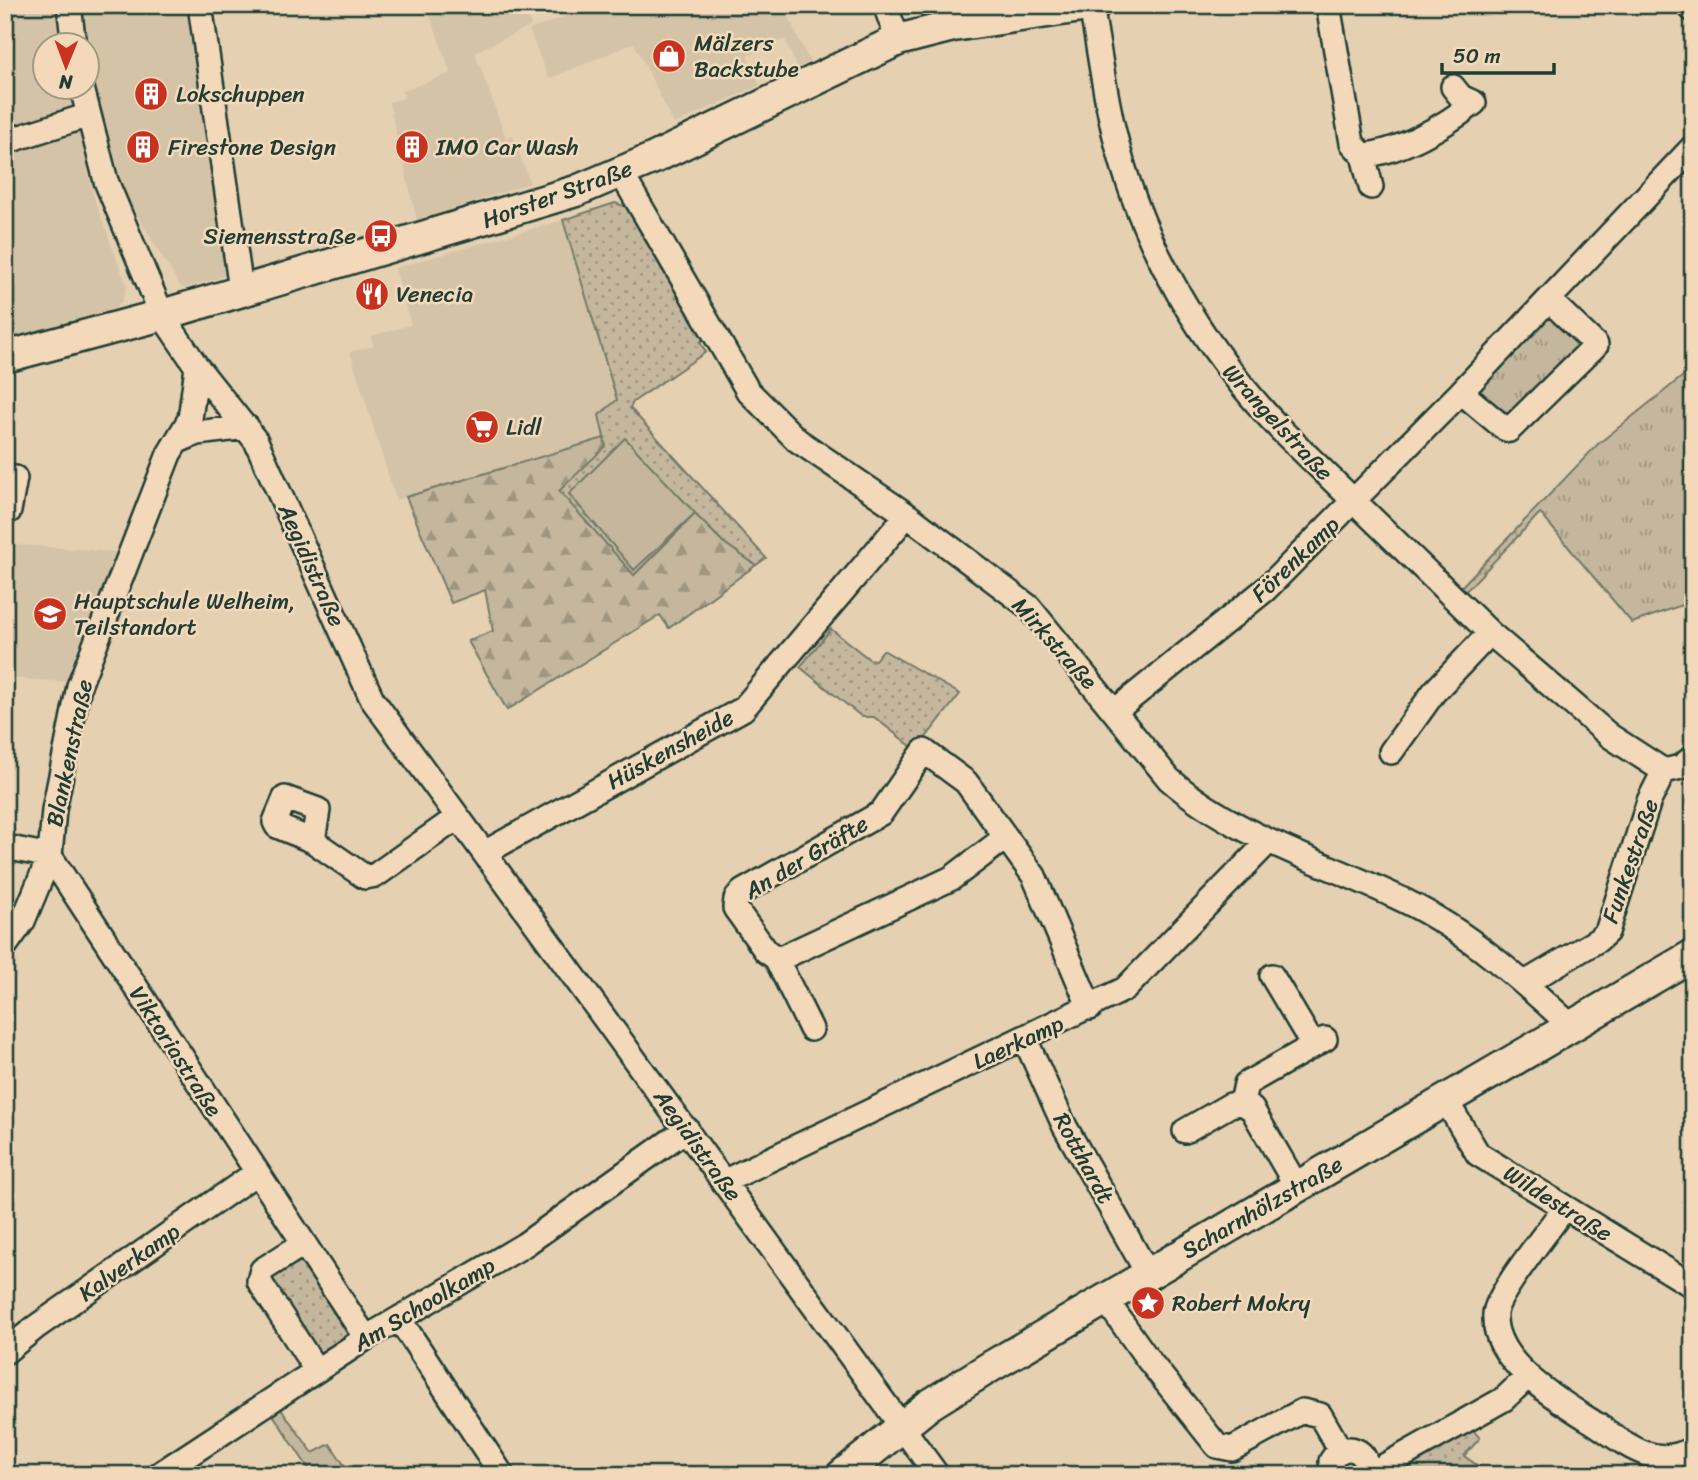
<svg xmlns="http://www.w3.org/2000/svg" width="1698" height="1480" font-family="Sriracha,sans-serif">
<style>
.built{fill:#d5c3a7}
.grass{fill:url(#grass-tufts);stroke:#727a68;stroke-width:2}
.forest{fill:url(#forest-firs);stroke:#727a68;stroke-width:2}
.park{fill:url(#park-dots);stroke:#727a68;stroke-width:2}
.garden{fill:#c5b79d;stroke:#727a68;stroke-width:2}
.lines{fill:none;stroke-linecap:round;stroke-linejoin:round}
.minor-casing{stroke:#1f3d34;stroke-width:28}
.major-casing{stroke:#1f3d34;stroke-width:35}
.minor{stroke:#f3d9ba;stroke-width:23}
.major{stroke:#f3d9ba;stroke-width:30}
.labels{text-anchor:middle;stroke-width:5;stroke-linejoin:round;paint-order:stroke}
.poi-label{font-size:23px;fill:#1f3d34;stroke:#f3d9ba;text-anchor:start}
.street-label{font-size:23px;fill:#1f3d34;stroke:#f3d9ba}
</style>
<defs>
<pattern id="grass-tufts" width="24" height="20" patternUnits="userSpaceOnUse" patternTransform="scale(1.75)"><rect width="24" height="20" fill="#c5b79d"/><path d="M3 7l-1-3M5 7V3M7 7l1-3M15 17l-1-3M17 17v-4M19 17l1-3" fill="none" stroke="#9f9681"/></pattern>
<pattern id="forest-firs" width="22" height="20" patternUnits="userSpaceOnUse" patternTransform="scale(1.75)"><rect width="22" height="20" fill="#c5b79d"/><path d="M5 1l3.5 6h-7zM16 11l3.5 6h-7z" fill="#9f9681"/></pattern>
<pattern id="park-dots" width="8" height="8" patternUnits="userSpaceOnUse" patternTransform="scale(1.75)"><rect width="8" height="8" fill="#c5b79d"/><path d="M2 2h.1M6 6h.1" fill="none" stroke="#9f9681" stroke-width="1.8" stroke-linecap="round"/></pattern>
</defs>
<rect width="100%" height="100%" fill="#e6d0b2"/>
<filter id="ink" filterUnits="userSpaceOnUse"><feTurbulence type="fractalNoise" baseFrequency=".0143" numOctaves="2"/><feDisplacementMap in="SourceGraphic" scale="14" xChannelSelector="R" yChannelSelector="G"/><feConvolveMatrix kernelMatrix="1 2 1 2 8 2 1 2 1" color-interpolation-filters="sRGB"/></filter>
<g filter="url(#ink)">
<path class="built" d="M5,5L54,6L61,45L46,46V88H69L95,201L127,286L122,301L116,308L5,339Z
M82,5H185L227,272L223,277L184,288L180,286L129,202L100,111Z
M426,5H534L536,10L527,14L531,26L475,52L506,138L513,136L530,183L417,221L389,102L404,98L402,91L451,73Z
M596,5H783L810,62L797,68L785,39L747,56L760,85L674,124L634,43L549,79L529,30Z
M563,220L617,400L599,415L604,438L396,500L350,352L373,346L371,336L411,325L395,268Z
M5,544L119,552L71,682L5,678Z"/>
<path class="grass" d="M1549,316L1579,343V347L1510,419L1480,394V389Z
M1693,368V601L1632,623L1540,513L1466,591L1461,587L1598,444Z"/>
<path class="forest" d="M604,438L635,574L695,514L723,542L756,565L669,628L660,615L507,710L468,641L493,631L485,590L451,603L406,497Z"/>
<path class="park" d="M615,203L627,207L704,339L700,342L706,352L633,402L630,408L766,558L756,565L723,542L695,514L634,575L559,491L606,446L599,415L617,400L563,220Z
M831,629L869,659L875,660L883,650L960,694L916,750L874,717H862L800,667Z
M302,1257L351,1336L319,1356L266,1274Z
M1468,1425L1480,1438L1464,1456L1491,1475H1381Z"/>
<path class="garden" d="M625,438L695,513L634,570L569,494Z
M278,1405L313,1453L330,1444L351,1475H313L270,1410Z"/>
<g class="lines">
<g class="minor-casing">
<path id="minor" d="M69,5L74,46
M200,5L241,290
M885,5L898,40
M1328,5L1352,143L1363,155C1399,153 1446,125 1474,103L1461,97L1453,87
M1688,5L1693,10
M1091,6C1099,48 1104,91 1114,132C1141,246 1202,347 1282,431L1490,633L1610,736L1664,771
M82,88L106,181L162,315L197,367L256,441L372,699L937,1475
M5,142L89,115
M1363,155L1371,187
M621,173L748,391L797,440L907,515L1029,607L1169,779C1237,838 1326,862 1405,901C1467,931 1520,979 1571,1026
M1461,392L1504,428L1509,430L1596,345L1549,300
M178,441L197,433L247,427
M5,477L15,478L9,511
M1115,711L1266,589L1461,392L1693,147
M1391,752L1434,692L1490,633
M1664,771L1681,767L1693,757
M1006,837L952,878L781,958H776L766,951L735,908L736,899L742,892L881,813L924,751L966,782L1034,876L1090,1008
M313,841L318,810L285,798L275,822L277,826L313,841L365,877L376,875L458,817
M5,847L50,856L366,1338
M486,852L743,709L907,515
M5,946L23,921L50,856L54,810L79,686L169,454L190,419L197,367
M776,958L811,1029
M1272,976L1313,1045
M1525,983L1598,940L1607,932L1649,801L1664,771
M1025,1039L1064,1125L1148,1274
M1445,1099L1478,1154L1693,1286
M1185,1131L1230,1105L1242,1103
M725,1181L1125,989L1268,842
M1297,1187L1252,1109L1242,1103L1246,1084L1325,1039
M1564,1208C1550,1229 1496,1294 1495,1314C1492,1363 1561,1402 1596,1424C1612,1435 1629,1448 1647,1454C1662,1459 1680,1457 1693,1448
M303,1244L262,1270L259,1281L316,1370
M1106,1300L1147,1358L1217,1446L1232,1449L1302,1411L1320,1415L1340,1450
M400,1320L502,1475
M5,1352L36,1327L256,1173
M1367,1473L1379,1469L1504,1399L1527,1377
M158,1475L366,1338L524,1245L687,1129
M1332,1475L1331,1461C1344,1439 1372,1450 1366,1475"/>
</g>
<g class="major-casing">
<path id="major" d="M5,357L162,315L576,191L654,158L898,40L953,26L1095,5
M842,1475L929,1405L990,1367L1693,955"/>
</g>
<use href="#minor" class="minor"/>
<use href="#major" class="major"/>
</g>
</g>
<defs>
<g id="shop-disc" transform="scale(1.75)"><circle r="9.5" fill="#c8321e" stroke="#f3d9ba"/><path d="M-5-2.5h2.3a2.7 3.5 0 0 1 5.4 0H5L5.5 6h-11ZM-1.5-2.5h3a1.5 2.3 0 0 0-3 0Z" fill="#fff"/></g>
<g id="building-disc" transform="scale(1.75)"><circle r="9.5" fill="#c8321e" stroke="#f3d9ba"/><path d="M-4-6H4V6H1V3H-1V6H-4ZM-2.5-4.3h1.7v1.8h-1.7ZM.8-4.3h1.7v1.8H.8ZM-2.5-1h1.7V.8h-1.7ZM.8-1h1.7V.8H.8Z" fill="#fff"/></g>
<g id="bus-disc" transform="scale(1.75)"><circle r="9.5" fill="#c8321e" stroke="#f3d9ba"/><path d="M-5-6H5V4H4V6H2V4H-2V6H-4V4H-5ZM-3.5-4V0h7V-4ZM-3.5 1.2v1.5H-2V1.2ZM2 1.2v1.5H3.5V1.2Z" fill="#fff"/></g>
<g id="restaurant-disc" transform="scale(1.75)"><circle r="9.5" fill="#c8321e" stroke="#f3d9ba"/><path d="M-5-6h1v4h1v-4h1v4h1v-4h1v5L-1.5 .5V6h-2V.5L-5-1ZM5-6V6H3V1.5H1.5Q1.5-4 5-6Z" fill="#fff"/></g>
<g id="supermarket-disc" transform="scale(1.75)"><circle r="9.5" fill="#c8321e" stroke="#f3d9ba"/><path d="M-6-5.5h2.5l.6 2H6L4.5 2H-2.5L-4.4-4H-6ZM-1.5 3.2a1.3 1.3 0 1 0 .1 0ZM3 3.2a1.3 1.3 0 1 0 .1 0Z" fill="#fff"/></g>
<g id="school-disc" transform="scale(1.75)"><circle r="9.5" fill="#c8321e" stroke="#f3d9ba"/><path d="M0-5L7-2L0 1L-7-2ZM-4 1L0 2.5L4 1V4Q0 6-4 4Z" fill="#fff"/></g>
<g id="sight-disc" transform="scale(1.75)"><circle r="9.5" fill="#c8321e" stroke="#f3d9ba"/><path d="M0-6L1.8-2.2L6-1.7L2.9 1.2L3.7 5.4L0 3.3L-3.7 5.4L-2.9 1.2L-6-1.7L-1.8-2.2Z" fill="#fff"/></g>
</defs>
<g fill-rule="evenodd">
<use href="#shop-disc" x="669" y="56"/>
<use href="#building-disc" x="151" y="94"/>
<use href="#building-disc" x="143" y="147"/>
<use href="#building-disc" x="412" y="147"/>
<use href="#bus-disc" x="381" y="236"/>
<use href="#restaurant-disc" x="372" y="294"/>
<use href="#supermarket-disc" x="482" y="427"/>
<use href="#school-disc" x="50" y="614"/>
<use href="#sight-disc" x="1148" y="1303"/>
</g>
<g class="labels">
<g class="poi-label">
<text x="694" y="51">Mälzers<tspan x="694" dy="26">Backstube</tspan></text>
<text x="176" y="102">Lokschuppen</text>
<text x="168" y="155">Firestone Design</text>
<text x="436" y="155">IMO Car Wash</text>
<text x="356" y="244" text-anchor="end">Siemensstraße</text>
<text x="396" y="302">Venecia</text>
<text x="506" y="435">Lidl</text>
<text x="74" y="609">Hauptschule Welheim,<tspan x="74" dy="26">Teilstandort</tspan></text>
<text x="1172" y="1311">Robert Mokry</text>
</g>
<g class="street-label">
<text transform="translate(557 194) rotate(-20)" y="8">Horster Straße</text>
<text transform="translate(1278 422) rotate(47)" y="8">Wrangelstraße</text>
<text transform="translate(1295 559) rotate(-44)" y="8">Förenkamp</text>
<text transform="translate(312 565) rotate(66)" y="8">Aegidistraße</text>
<text transform="translate(1055 643) rotate(48)" y="8">Mirkstraße</text>
<text transform="translate(670 749) rotate(-29)" y="8">Hüskensheide</text>
<text transform="translate(69 753) rotate(-78)" y="8">Blankenstraße</text>
<text transform="translate(806 857) rotate(-31)" y="8">An der Gräfte</text>
<text transform="translate(1630 861) rotate(-71)" y="8">Funkestraße</text>
<text transform="translate(1018 1042) rotate(-25)" y="8">Laerkamp</text>
<text transform="translate(176 1051) rotate(57)" y="8">Viktoriastraße</text>
<text transform="translate(698 1145) rotate(54)" y="8">Aegidistraße</text>
<text transform="translate(1084 1158) rotate(61)" y="8">Rotthardt</text>
<text transform="translate(1558 1203) rotate(32)" y="8">Wildestraße</text>
<text transform="translate(1262 1207) rotate(-30)" y="8">Scharnhölzstraße</text>
<text transform="translate(129 1262) rotate(-35)" y="8">Kalverkamp</text>
<text transform="translate(424 1304) rotate(-31)" y="8">Am Schoolkamp</text>
</g>
</g>
<rect width="1698" height="1480" fill="none" stroke="#f3d9ba" stroke-width="28"/>
<rect x="14" y="14" width="1670" height="1452" fill="none" stroke="#1f3d34" stroke-width="2.5" filter="url(#ink)"/>
<g transform="translate(66 66) rotate(181)"><circle r="33" fill="#f3d9ba" stroke="#9e9b84" stroke-width="2"/>
<path d="M0-5L12 26L0 18L-12 26Z" fill="#c8321e"/>
<text y="-10" font-size="19" font-weight="bold" text-anchor="middle" fill="#1f3d34">N</text>
</g>
<path d="M1442 63v10h112v-10" fill="none" stroke="#1f3d34" stroke-width="3.5"/>
<text x="1453" y="63" font-size="21" fill="#1f3d34" stroke="#f3d9ba" stroke-width="5" paint-order="stroke">50 m</text>
</svg>
